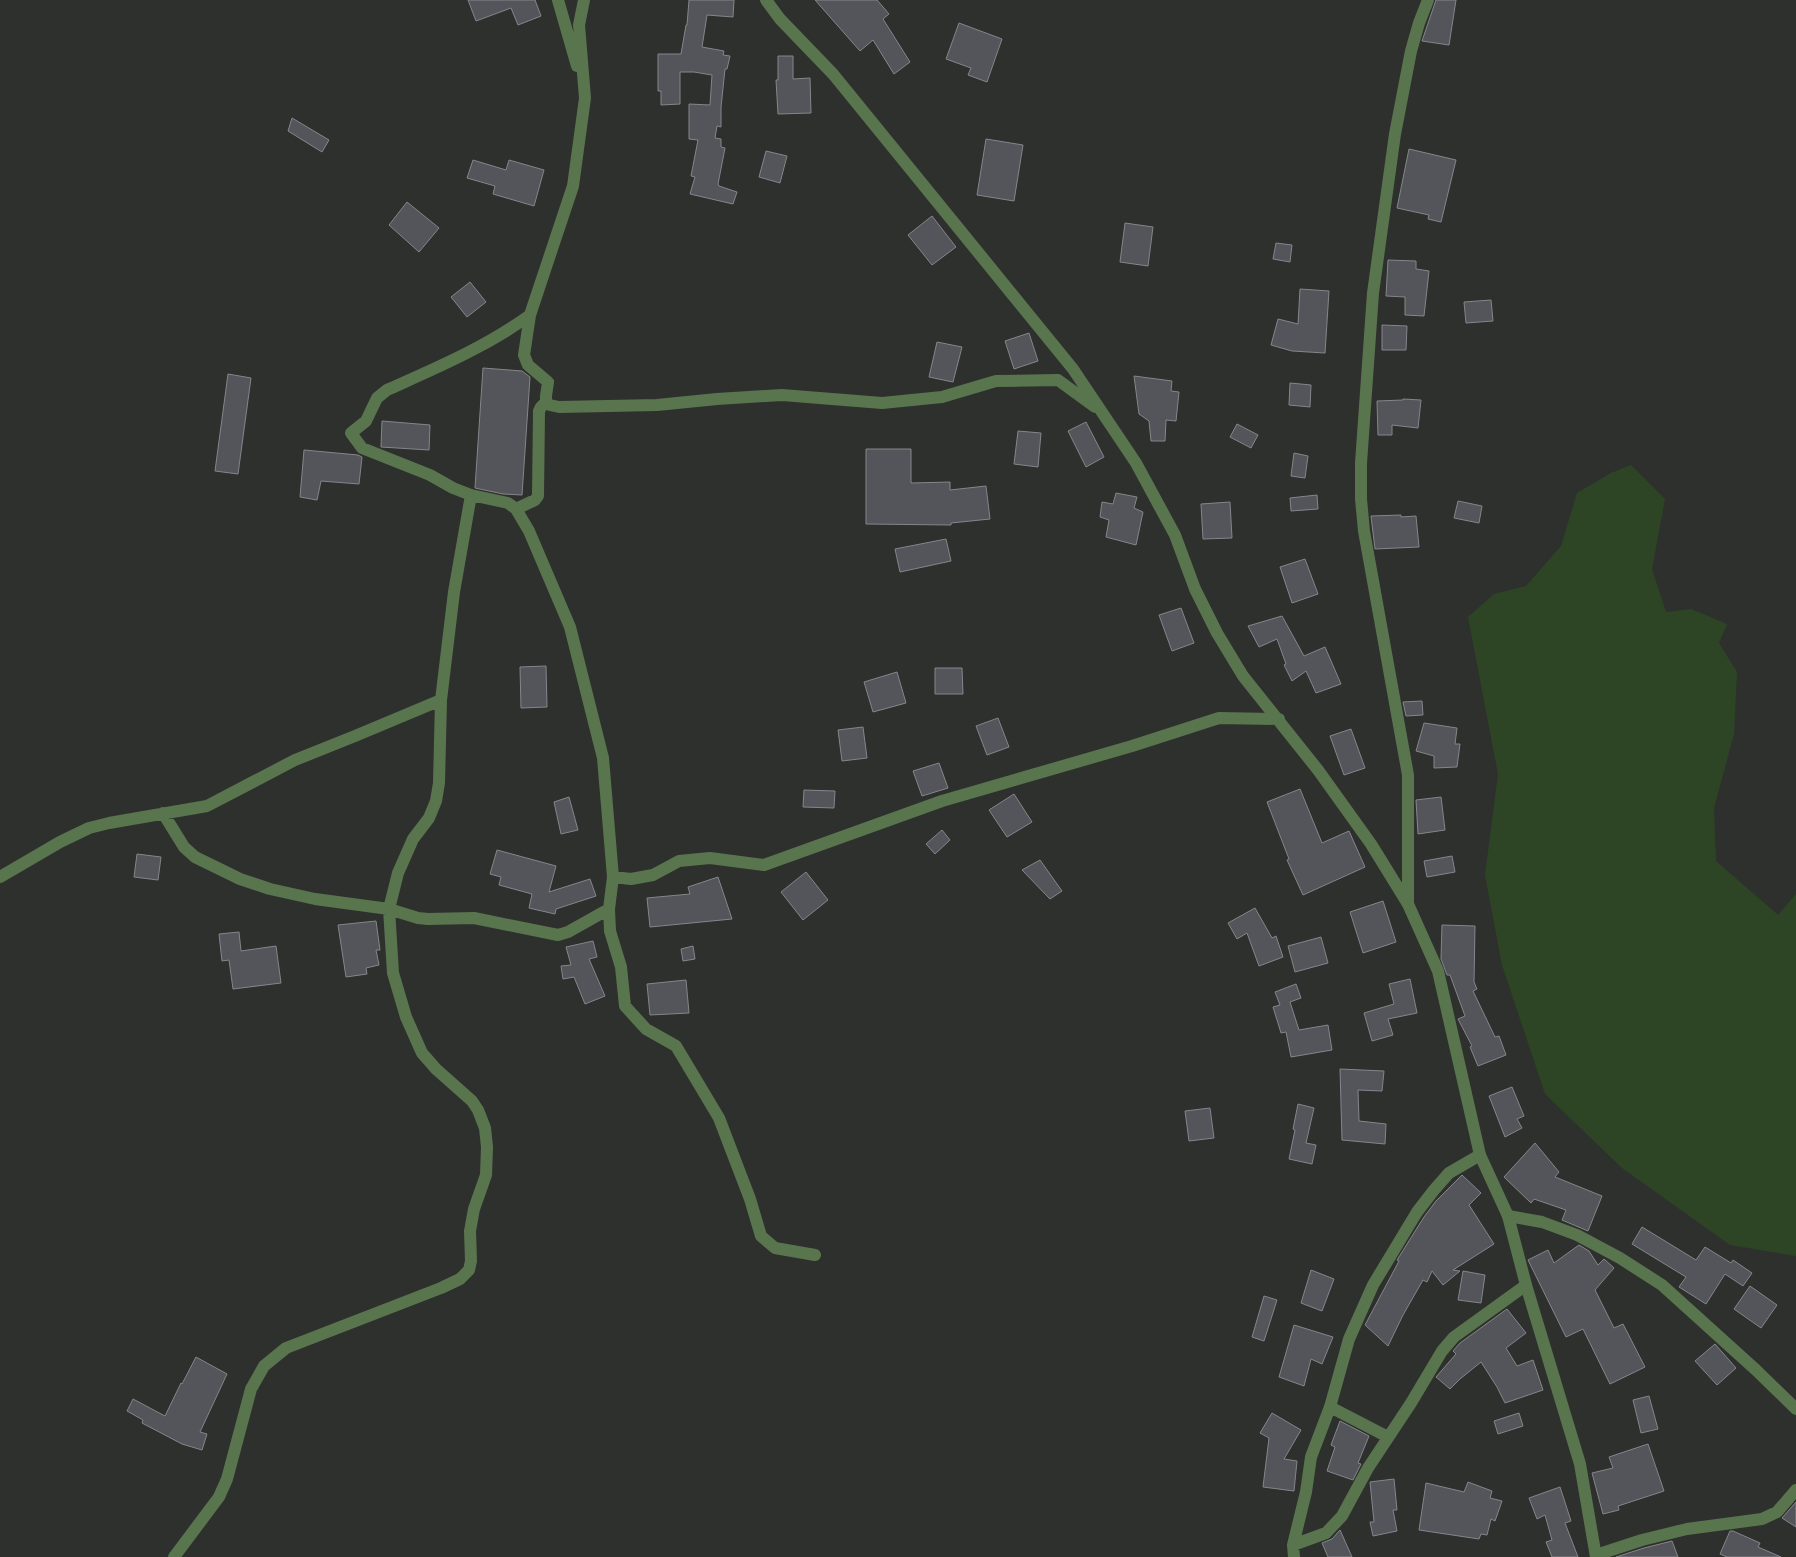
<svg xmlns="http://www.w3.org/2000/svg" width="1796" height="1557" font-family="'Exo 2',sans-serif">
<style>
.green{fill:#2e4525}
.building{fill:#54555a;stroke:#85868b}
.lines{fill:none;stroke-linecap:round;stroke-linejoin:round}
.minor{stroke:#59754e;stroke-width:12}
.tertiary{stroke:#59754e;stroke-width:12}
</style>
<rect width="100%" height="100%" fill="#2e302d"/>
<path class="green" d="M1631,465L1665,499L1652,569L1666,612L1691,609L1727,624L1719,643L1737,672L1734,734L1714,808L1716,861L1778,915L1796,894V1256L1730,1245L1622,1168L1545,1094L1502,965L1485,875L1498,774L1468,617L1494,594L1526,586L1561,546L1577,493L1611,473Z"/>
<path class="building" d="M468,0H535L541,16L518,25L511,8L476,21Z
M689,0H734L733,17L707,15L702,47L724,51L723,55L730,56L727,69H725L721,107V127L717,126L715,138L721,139V147L725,148L718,184L719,186L737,192L733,204L690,194L695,177L691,176L698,140L689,139V104L710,105L712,75L694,72H680V104L661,105V91H658V54H681L686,25H687Z
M815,0H877L889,14L883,19L910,62L894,74L873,40L860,51Z
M1436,0H1456L1449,45L1422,41Z
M959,23L1002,39L987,82L968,75L971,68L946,59Z
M778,56H793V79L810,78L811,113L778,114L776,80H778Z
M292,118L329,140L322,152L288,131Z
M986,139L1023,145L1014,201L977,195Z
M1409,149L1456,160L1441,222L1428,219L1429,215L1397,208Z
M766,151L787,156L780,183L759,177Z
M473,160L506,170L509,160L544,170L534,206L493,194L495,186L467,178Z
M407,202L439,228L419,252L389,225Z
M932,216L956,247L932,265L908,235Z
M1125,223L1153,227L1148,266L1120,262Z
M1276,243L1292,245L1290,262L1273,259Z
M1388,260L1416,261V269L1429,271L1424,316L1405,315V297L1386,296Z
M470,282L486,302L467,317L451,297Z
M1300,289L1329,291L1325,353L1292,351L1271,345L1278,319L1298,324Z
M1491,300L1493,321L1466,323L1464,302Z
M1382,325L1407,326L1406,350H1382Z
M1029,333L1038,361L1014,369L1005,341Z
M937,342L962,347L953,382L929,377Z
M483,368L522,371L530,377L522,495L503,494L475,488Z
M228,374L251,378L238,474L215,471Z
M1134,376L1172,381L1171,391L1179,392L1176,421L1166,420L1165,441H1151L1149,421L1139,414Z
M1290,383L1311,385L1310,407L1289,405Z
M1403,399L1421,400L1418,428L1392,425V435H1378L1377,401L1403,400Z
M382,421L430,425L429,450L381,447Z
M1086,422L1104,457L1086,467L1068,431Z
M1237,424L1258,435L1251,448L1230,437Z
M1018,431L1041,433L1038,467L1014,464Z
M866,449H911V483L950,482V490L986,486L990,519L951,523V525L866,524Z
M304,450L358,455L362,457L359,484L321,481L317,500L300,497Z
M1294,453L1308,456L1305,478L1291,476Z
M1116,493L1137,497L1134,508L1143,512L1136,545L1106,537L1109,520L1100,517L1102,502L1113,504Z
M1317,495L1318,509L1291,511L1290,498Z
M1458,501L1482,506L1479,523L1454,518Z
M1230,502L1232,538L1203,539L1201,504Z
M1401,515V517L1416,516L1419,547L1375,549L1371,516Z
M946,539L951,561L900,572L895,549Z
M1305,559L1318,594L1292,603L1280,567Z
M1181,608L1194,643L1172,651L1159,615Z
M1282,616L1304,656L1325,647L1341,684L1316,693L1306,671L1292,681L1284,665L1286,664L1277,639L1259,647L1248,626Z
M546,666L547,707L521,708L520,667Z
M935,668H962L963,694H935Z
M897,672L906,703L873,712L864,682Z
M1422,701L1423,715L1406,716L1403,702Z
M998,718L1009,747L987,755L976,726Z
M1424,723L1457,728L1455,744H1460L1457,767L1434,768V756L1416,751Z
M863,727L867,758L842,761L838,730Z
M1351,729L1365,768L1344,775L1330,736Z
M939,763L948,788L922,796L913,771Z
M1300,789L1322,843L1349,831L1365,867L1303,895L1287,860L1289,859L1267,802Z
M804,790L835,791L834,808L803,807Z
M1014,794L1032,822L1007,837L989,810Z
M569,797L578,830L561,834L554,802Z
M1441,797L1445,830L1418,834L1416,800Z
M942,830L950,840L935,854L926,844Z
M497,850L556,866L549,892L590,879L596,896L556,909L555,914L529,908L532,894L499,885L501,877L490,874Z
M137,854L161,857L158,880L134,877Z
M1452,856L1455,872L1427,877L1424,861Z
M1040,860L1062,891L1050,899L1022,870Z
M806,872L828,900L803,920L781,892Z
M718,877L732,919L650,927L647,898L690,894L688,887Z
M1383,901L1396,942L1363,953L1350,912Z
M1255,908L1272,938L1276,936L1283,957L1259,966L1247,933L1237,939L1228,923Z
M376,921L380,950H376L379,965L366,968L367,974L346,977L338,925Z
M1442,925L1475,926L1474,982L1477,989L1473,991L1495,1037L1499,1036L1506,1055L1478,1066L1470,1047L1472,1046L1458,1019L1465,1016L1450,975H1447L1441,959Z
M239,932L241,951L276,946L281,983L233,989L229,960L222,961L219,934Z
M1321,937L1328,963L1295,972L1288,946Z
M593,941L597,957L589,959L605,996L585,1004L574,977L563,979L561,966L571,965L566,947Z
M693,946L695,959L683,961L681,949Z
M1410,979L1417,1013L1388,1019L1393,1035L1372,1041L1364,1013L1394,1004L1389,984Z
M686,980L689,1013L650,1015L647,984Z
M1296,984L1301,998L1290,1002L1299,1030L1328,1025L1332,1050L1291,1057L1286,1032L1281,1033L1273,1007L1280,1005L1275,992Z
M1340,1069L1384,1071L1382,1091L1358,1090L1359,1121L1386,1124L1385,1144L1342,1140Z
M1512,1087L1524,1116L1517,1119L1522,1128L1505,1137L1489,1096Z
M1298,1104L1314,1108L1306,1143L1316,1145L1312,1164L1289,1159L1295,1130L1293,1129Z
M1210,1108L1214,1138L1189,1141L1185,1111Z
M1535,1143L1559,1172L1555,1177L1602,1196L1588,1231L1562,1220L1566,1210L1534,1199L1531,1203L1504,1177Z
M1462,1175L1481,1193L1469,1205L1494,1244L1453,1270L1460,1271L1443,1285L1432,1271L1427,1282L1423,1280L1403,1315L1388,1346L1365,1325L1399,1261L1397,1260L1424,1217L1436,1201Z
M1642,1227L1696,1260L1705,1247L1731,1263L1733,1260L1752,1273L1743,1286L1725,1274L1706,1304L1679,1287L1686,1277L1632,1244Z
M1579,1245L1589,1251L1598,1265L1604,1259L1614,1268L1595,1290L1614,1328L1623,1324L1645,1367L1610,1384L1583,1329L1566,1337L1528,1260L1548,1250L1554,1263Z
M1311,1270L1334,1279L1322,1311L1301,1303Z
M1463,1271L1485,1275L1481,1303L1458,1300Z
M1750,1286L1777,1305L1761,1328L1734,1309Z
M1264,1296L1277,1300L1264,1341L1252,1337Z
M1507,1309L1526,1333L1506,1348L1517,1366L1533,1360L1543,1390L1505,1403L1497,1387L1481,1362L1460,1379L1450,1389L1436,1377L1456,1354L1453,1351L1460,1343Z
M1294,1325L1333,1337L1322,1364L1311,1359L1304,1386L1279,1377Z
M1715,1344L1736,1368L1717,1385L1695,1361Z
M196,1357L227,1374L200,1432L207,1434L202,1450L182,1444L142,1423L143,1420L127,1411L133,1399L165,1416L181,1383L182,1384Z
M1649,1396L1658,1429L1641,1433L1633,1400Z
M1272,1413L1301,1430L1284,1459L1297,1461L1294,1491L1263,1487L1269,1438L1260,1433Z
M1519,1413L1523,1426L1498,1434L1494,1421Z
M1340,1421L1369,1436L1358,1463L1361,1464L1353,1480L1327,1471L1335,1447L1331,1445Z
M1648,1444L1664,1491L1618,1506L1619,1510L1603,1514L1592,1473L1613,1468L1609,1457Z
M1394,1479L1397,1510H1393L1397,1531L1373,1536L1370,1522H1374L1370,1482Z
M1468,1482L1492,1491L1490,1498L1502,1501L1495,1521L1491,1519L1487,1535L1481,1534L1479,1539L1419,1530L1426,1483L1464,1492Z
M1560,1487L1571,1521L1565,1523L1578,1557H1552L1546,1542L1552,1540L1545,1515L1537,1519L1529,1498Z
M1796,1502V1527L1782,1518Z
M1340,1530L1352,1557H1328L1322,1543L1332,1539Z
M1730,1531H1733L1760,1543L1758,1547L1781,1557H1727L1720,1554Z
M1672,1541L1678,1557H1616L1644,1548Z"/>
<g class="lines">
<path class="minor" d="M558,0L577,66
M766,0L780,19L833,74L1073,369L1136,463L1175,535L1195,589L1217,633L1243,676L1318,770L1371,844L1408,904
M530,315C486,347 436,368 387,390L377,398L366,421L351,433L362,448L430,475L453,488L471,495L508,503L516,509L529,531L570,627L603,758L613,877L609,909L610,931L621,967L625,1006L646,1029L676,1046L719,1118L750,1199L761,1236L775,1248L815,1255
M546,402L550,405L559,407L657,405L717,399L782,395L882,403L942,397L996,381L1058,380L1095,407
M546,402V396L548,382L528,365L524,355L530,315L573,186L585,98L579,25L584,0
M516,509L535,500L538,496L539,411L541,407L546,402
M163,813L184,847L195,857L240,879L270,889L315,899L389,909L418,918L428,919L474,918L558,935L568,932L609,909
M0,877L60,842L89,828L109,823L207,806L295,760L355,736L441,700
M613,877L631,879L653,875L679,861L710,858L764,865L942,801L1132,746L1219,718L1279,719
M1508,1216L1542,1222L1577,1235L1620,1258L1662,1285L1756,1370L1796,1409
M1330,1407L1388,1437
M1293,1545L1326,1533L1342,1516L1368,1468L1411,1403L1442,1351L1454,1337L1526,1285
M1596,1555L1642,1540L1687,1529L1762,1519L1777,1512L1796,1490
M174,1557L219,1497L227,1479L251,1389L264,1366L286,1348L441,1288L460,1279L469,1270L471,1261L470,1231L474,1209L486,1175L487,1147L485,1128L478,1110L472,1101L436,1069L422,1053L406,1017L393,973L389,909L398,873L413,839L429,818L436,801L439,783L441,700L454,592L471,495
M1294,1557L1293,1545L1306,1492L1311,1457L1330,1407L1349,1339L1373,1285L1417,1212L1434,1190L1449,1173L1480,1155"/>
<path class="tertiary" d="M1428,0L1419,23L1411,51L1395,134L1373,293L1361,463V499L1364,531L1408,775V904L1438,971L1480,1155L1508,1216L1526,1285L1580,1464L1596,1557"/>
</g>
</svg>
